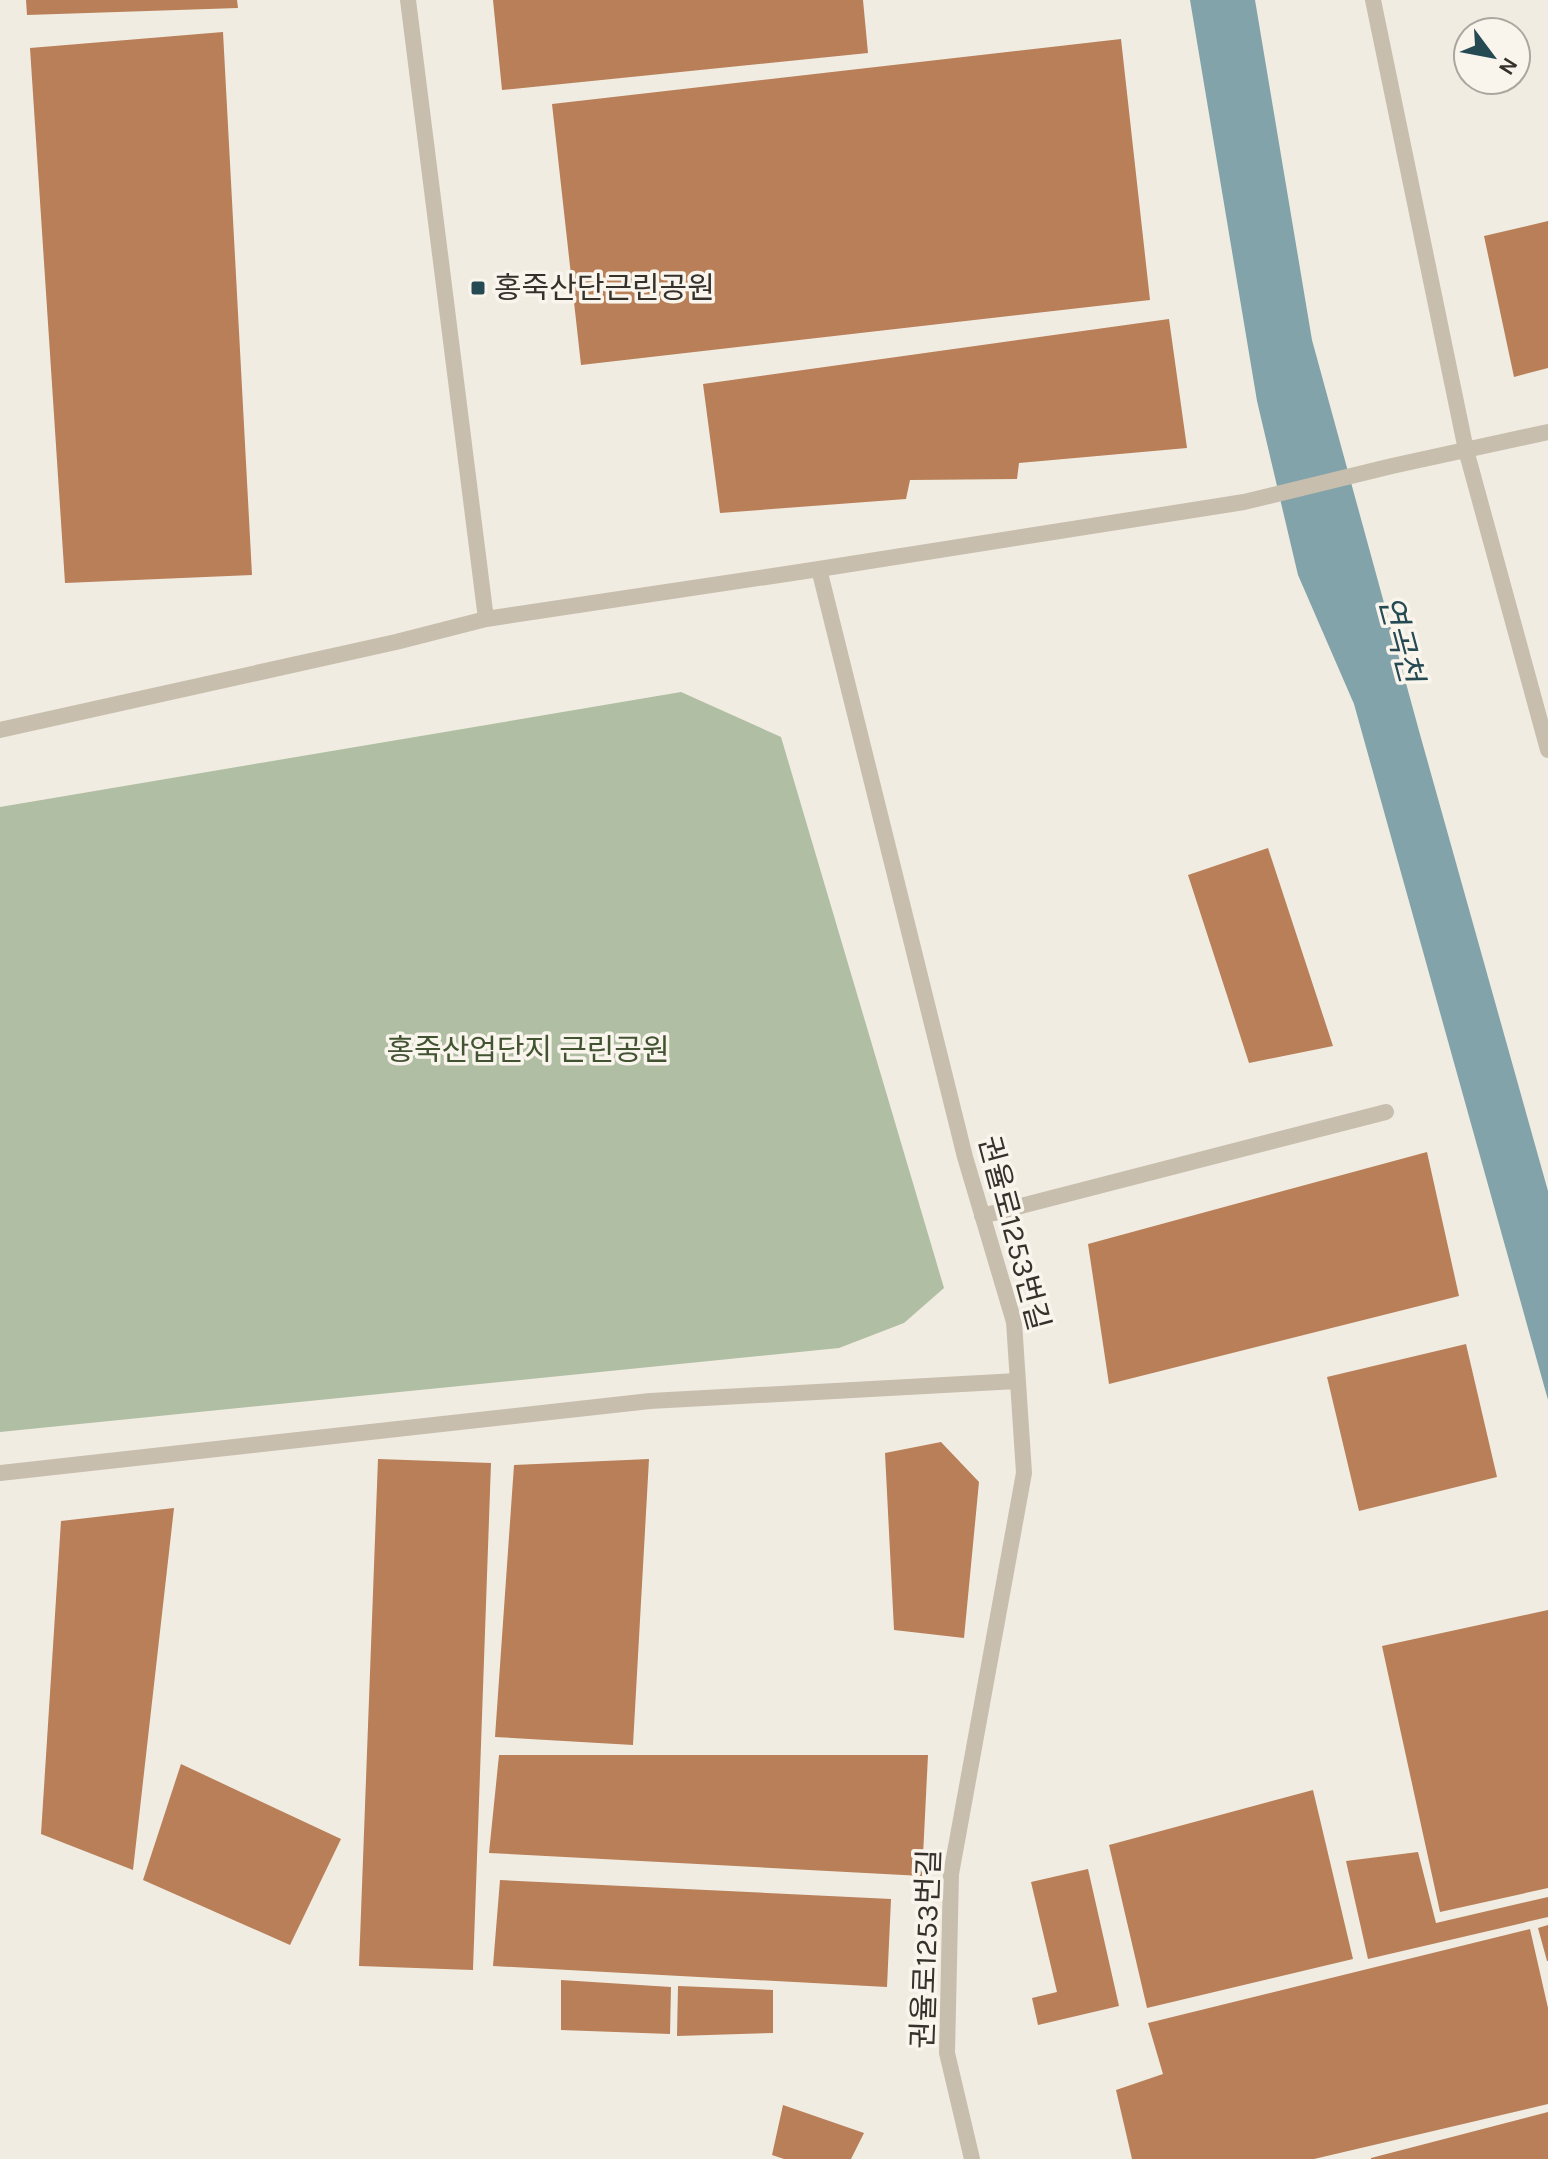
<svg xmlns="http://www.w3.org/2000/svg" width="1548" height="2159" font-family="Karla,'Noto Sans KR',sans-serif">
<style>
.green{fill:#b0bea3}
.water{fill:#83a3aa}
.building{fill:#b87f58}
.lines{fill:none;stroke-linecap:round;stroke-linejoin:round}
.service{stroke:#c8beae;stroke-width:16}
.poi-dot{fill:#264a54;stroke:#f9f5ed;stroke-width:3}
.labels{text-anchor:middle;stroke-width:7;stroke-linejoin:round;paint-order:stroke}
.poi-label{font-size:30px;fill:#37312c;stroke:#f9f5ed;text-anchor:start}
.park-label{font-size:30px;fill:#425332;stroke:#f9f5ed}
.street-label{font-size:30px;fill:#37312c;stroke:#f9f5ed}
.water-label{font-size:32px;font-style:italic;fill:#264a54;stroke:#f9f5ed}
</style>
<rect width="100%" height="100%" fill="#f1ece1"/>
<path class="green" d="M681,692L781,737L944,1288L904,1323L839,1348L0,1432V807Z"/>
<path class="water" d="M1190,0H1255L1312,340L1421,738L1548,1191V1400L1354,704L1298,575L1257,401Z"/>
<path class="building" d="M26,0H237L238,8L27,15Z
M493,0H863L868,53L502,90Z
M223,32L252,575L65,583L30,48Z
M1121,39L1150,300L581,365L552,104Z
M1548,221V368L1514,377L1484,236Z
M1169,319L1187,448L1019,463L1017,479L910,480L906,499L720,513L703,384Z
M1268,848L1333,1046L1249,1063L1188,875Z
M1427,1152L1459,1296L1109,1384L1088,1244Z
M1466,1344L1497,1477L1359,1511L1327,1377Z
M941,1442L979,1482L964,1638L894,1630L885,1453Z
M378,1459L491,1463L473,1970L359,1966Z
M649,1459L633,1745L495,1737L514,1465Z
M174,1508L133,1870L41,1834L61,1521Z
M1548,1610V1888L1440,1912L1382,1646Z
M499,1755H928L922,1876L489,1853Z
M181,1764L341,1839L290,1945L143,1880Z
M1313,1790L1353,1959L1147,2008L1109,1845Z
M1418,1852L1436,1923L1548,1897V1917L1368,1959L1346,1861Z
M1088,1869L1119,2006L1038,2025L1032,1998L1057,1992L1031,1882Z
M500,1880L891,1899L887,1987L493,1966Z
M1548,1925V1961H1547L1538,1928Z
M1530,1929L1548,2008V2104L1314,2159H1132L1116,2090L1163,2074L1148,2023Z
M561,1980L671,1987L670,2034L561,2030Z
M678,1986L773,1990V2033L677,2036Z
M783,2105L864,2133L851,2159H784L772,2155Z
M1548,2112V2159H1371V2158Z"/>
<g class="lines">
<path class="service" d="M408,0L486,619
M1373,0L1466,450L1548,750
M819,569L965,1157L1014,1322L1024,1473L951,1874L947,2053L972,2159
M0,730L396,642L486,619L819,569L1244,502L1392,466L1548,432
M982,1216L1386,1112
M0,1473L650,1401L1017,1381"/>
</g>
<rect class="poi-dot" x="470" y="280" width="16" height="16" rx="4"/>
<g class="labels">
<g class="poi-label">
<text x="494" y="298">홍죽산단근린공원</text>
</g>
<g class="park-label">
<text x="528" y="1060">홍죽산업단지 근린공원</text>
</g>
<g class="street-label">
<text transform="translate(1014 1233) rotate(75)" y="10">권율로1253번길</text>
<text transform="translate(926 1949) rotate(-88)" y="10">권율로1253번길</text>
</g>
<g class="water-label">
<text transform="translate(1401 639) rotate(75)" y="11">연곡천</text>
</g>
</g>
<g transform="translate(1492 56) rotate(122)"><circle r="38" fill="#f9f5ed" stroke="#aba7a0" stroke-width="2"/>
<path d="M0-6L14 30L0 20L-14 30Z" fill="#264a54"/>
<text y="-12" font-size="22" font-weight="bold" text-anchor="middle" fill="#37312c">N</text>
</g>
</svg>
